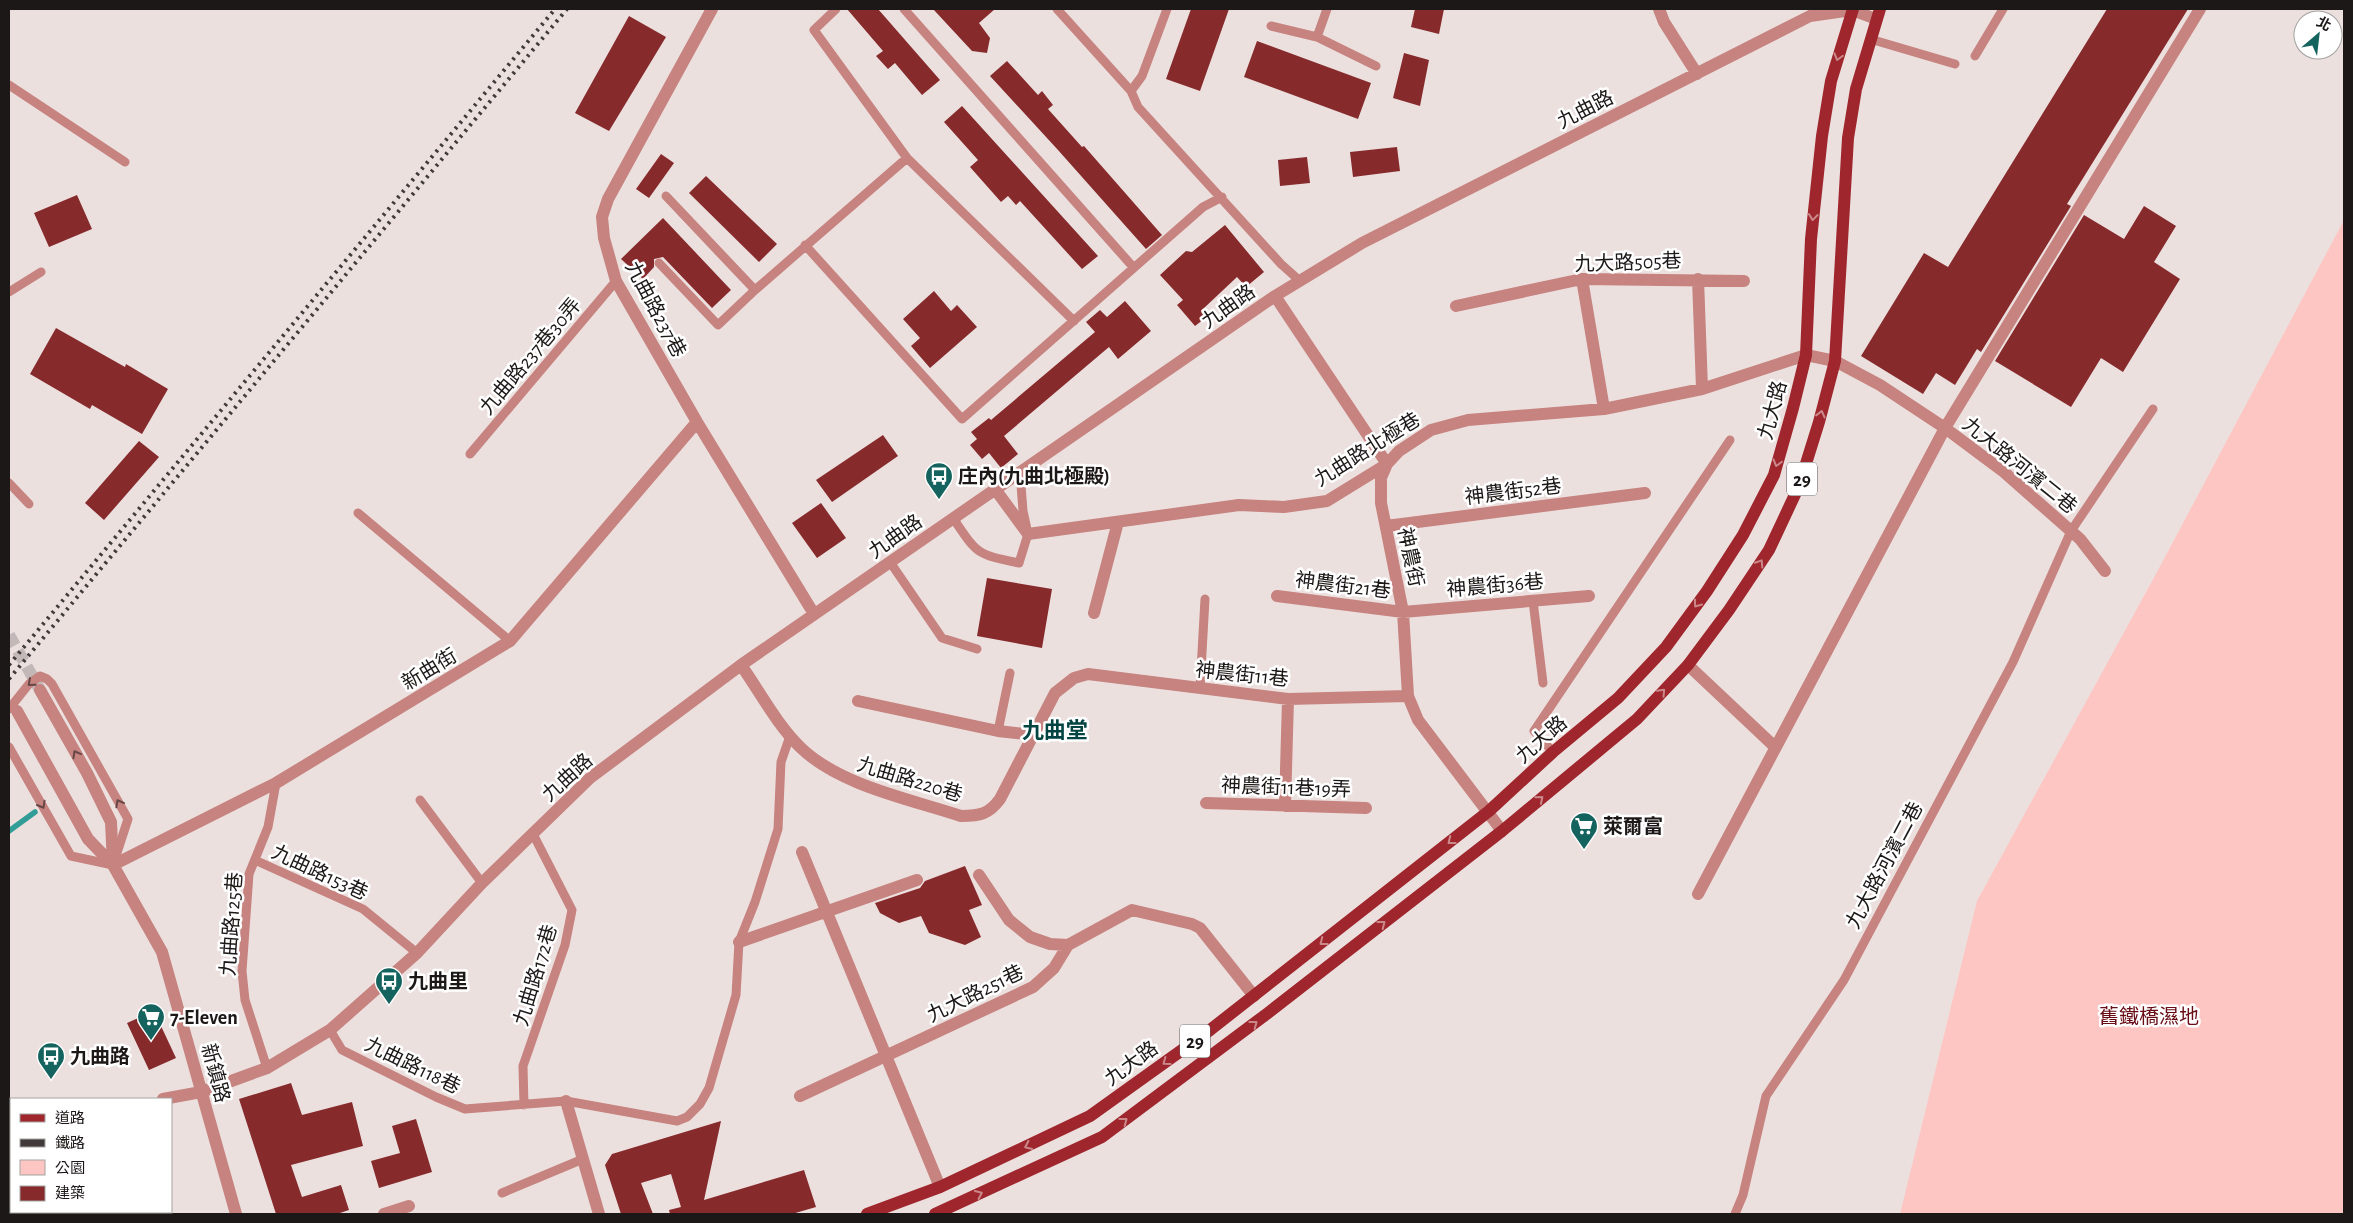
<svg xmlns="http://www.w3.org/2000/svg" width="2353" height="1223" font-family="'Alegreya Sans','Noto Sans TC',sans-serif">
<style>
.green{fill:#fdc6c2}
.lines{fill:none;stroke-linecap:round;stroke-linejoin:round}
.stream{stroke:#329d97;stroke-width:5.5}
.building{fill:#862a2c}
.tertiary-tunnel{stroke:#c2b8b7;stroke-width:12;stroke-dasharray:12 6;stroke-linecap:butt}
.service{stroke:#c6837f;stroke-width:9}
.minor{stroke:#c6837f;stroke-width:12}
.tertiary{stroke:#c6837f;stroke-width:12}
.primary{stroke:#9f262c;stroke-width:12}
.rail{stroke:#403b3a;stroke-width:4;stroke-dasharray:2.5 5;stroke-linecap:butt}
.oneway{stroke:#ca888b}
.oneway2{stroke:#684846}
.labels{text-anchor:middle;stroke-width:5;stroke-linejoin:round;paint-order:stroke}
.shield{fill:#fff;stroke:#605d5d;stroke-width:1}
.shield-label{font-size:19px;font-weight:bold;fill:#1c1817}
.street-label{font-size:20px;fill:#1c1817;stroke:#fff}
.poi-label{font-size:20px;font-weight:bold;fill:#1c1817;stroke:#fff;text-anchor:start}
.park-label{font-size:20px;fill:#680c15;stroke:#fff}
.quarter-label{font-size:22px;font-weight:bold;fill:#014441;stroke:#fff}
</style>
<rect width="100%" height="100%" fill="#ece0df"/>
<path class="green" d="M2344,220V1214H1900L1977,901L2157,572Z"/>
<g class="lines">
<path class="stream" d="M9,831L35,812"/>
</g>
<path class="building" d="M847,9H878L940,80L922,95L895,63L888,69L876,56L883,51Z
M933,9H995L979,23L990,38L987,53L972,51Z
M1191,9H1229L1200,91L1166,79Z
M1415,9H1444L1439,34L1411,27Z
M2107,9H2188L2067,204L2071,206L1981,352L1977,349L1955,385L1936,373L1923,394L1861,356L1924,253L1948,267Z
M629,16L666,37L609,131L575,113Z
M1257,41L1371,83L1358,119L1244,77Z
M1404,53L1429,60L1420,106L1393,98Z
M1007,61L1038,95L1042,91L1053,105L1048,109L1082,147L1084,146L1162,235L1146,249L1058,150L990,76Z
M962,106L1098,256L1082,269L1020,201L1016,205L1008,196L1001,202L970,167L978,160L944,122Z
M1397,147L1400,171L1353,177L1350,152Z
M661,154L674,163L649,198L636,189Z
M1307,157L1310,183L1280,186L1278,160Z
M706,176L777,244L759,262L689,193Z
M77,195L92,229L49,247L34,213Z
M2144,206L2176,226L2154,262L2180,279L2123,372L2101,358L2071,407L1995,361L2084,215L2124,239Z
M663,218L731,290L712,308L663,257L654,259V267L643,279L621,259Z
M1225,225L1264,272L1246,287L1237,277L1203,309L1208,316L1195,326L1177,305L1183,300L1160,275L1186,251L1192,252Z
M934,291L951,311L957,305L977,327L930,368L911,346L920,338L903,319Z
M1125,301L1151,331L1118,359L1109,347L1004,436L1018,454L1001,468L989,453L982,459L970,445L977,439L971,432L989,418L991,420L1095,332L1086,322L1100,310L1107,317Z
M56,328L125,367L126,364L168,389L142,434L92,405L90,409L30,374Z
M883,435L898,456L832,502L816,480Z
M139,441L159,457L104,520L85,503Z
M821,503L846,538L817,558L792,523Z
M987,578L1052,589L1042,648L977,636Z
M965,866L982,905L969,910L981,937L965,945L929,933L921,916L899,923L880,913L875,903L920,888L925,881Z
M154,1011L176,1058L149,1070L127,1023Z
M291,1083L302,1115L352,1102L363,1146L291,1165L302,1197L341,1185L349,1210L337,1214H276L239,1099Z
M416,1119L432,1172L379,1188L371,1161L400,1153L392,1126Z
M721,1121L704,1200L804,1170L816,1207L792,1214H670L669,1210L681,1207L671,1174L641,1183L653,1214H621L605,1165L612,1154Z"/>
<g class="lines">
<path class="tertiary-tunnel" d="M9,635L40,690"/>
<path class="service" d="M836,9L814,30L907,158
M904,9L1134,268
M1057,9L1131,91L1138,107L1281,264L1300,281
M1271,26L1317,37L1327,9
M1317,37L1376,66
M1870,39L1955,64
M1975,56L2003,9
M9,85L125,162
M1131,91L1142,76L1167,9
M666,196L755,290L907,158L1074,321
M805,245L962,419L1203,207L1222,197
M659,263L718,325L755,290
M9,292L41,272
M470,454L616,281
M9,483L29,504
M358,513L510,641
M953,518C978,555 976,554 1019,563L1028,534L1023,511L1020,472
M890,562L942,638L977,649
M1533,601L1543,683
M1200,688L1205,599
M9,709L29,684L40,676L47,679L52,684L128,819L113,865L71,856L9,747
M998,731L1010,673
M1553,752L1534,731L1730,440
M420,800L482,883
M255,860L363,909L417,953
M330,1030L342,1050L436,1097L465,1109L566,1101L677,1121L687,1117L700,1104L709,1088L736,995L739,942L755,902L778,829L781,762L790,736
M267,1068L245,1000L242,971L249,874L268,827L276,783
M524,1105L523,1066L565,945L572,910L533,834
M502,1193L583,1159
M1735,1214L1743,1195L1766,1096L1844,980L2013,662L2071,531L2153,409"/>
<path class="minor" d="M712,9L608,199L602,217L604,238L616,281L697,422L814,614
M1659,9L1664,22L1697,74
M1582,279L1604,409
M1698,279L1702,389
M1275,296L1387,464L1381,478V503L1403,612L1408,696L1418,720L1502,831
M1456,306L1582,279L1744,281
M995,489L1028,534L1239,505L1284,507L1327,501L1387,464L1399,451L1431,430L1468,420L1604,409L1702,389L1806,355L1835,361L1880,385L1945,428L2004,472L2080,539L2105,571
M1386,526L1645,493
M1277,596L1403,612L1589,596
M1094,613L1118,522
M741,665C760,692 777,725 801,748C841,786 910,799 961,816C980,816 989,814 1000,799L1055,693L1074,678L1088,674L1288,699L1408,696
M1688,665L1775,747
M858,701L998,731L1033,735
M1206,803L1366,808
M1285,806L1288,699
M802,852L940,1187
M113,865L276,783L510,641L697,422
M979,875L1009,920L1030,937L1050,944L1068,945L1132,910L1192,924L1200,928L1254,996
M1698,894L1945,428L2200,9
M739,942L917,880
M800,1096L1033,987L1054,968L1068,945
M163,1099L201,1092L267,1068L330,1030L417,953L482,883L590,778L741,665L1275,296L1362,243L1810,16L1852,10L1876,19
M566,1101L599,1214
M9,1131H11
M9,1192H11
M91,1212L92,1214
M384,1214L409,1206"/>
<path class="tertiary" d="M40,690L87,773L111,822L113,865
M17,711L88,839L113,865L162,952L236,1214"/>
<path class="primary" d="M867,1214L940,1187L1090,1116L1210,1030L1489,811L1553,752L1618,698L1666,647L1707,591L1743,535L1774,475L1793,408L1806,355L1811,239L1822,136L1831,81L1853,9
M935,1214L1102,1137L1268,1013L1502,831L1637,719L1688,665L1729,610L1769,550L1799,486L1819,422L1835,361L1848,138L1856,89L1880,9"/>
<path class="rail" d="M9,665L555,9
M9,679L567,9"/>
</g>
<defs><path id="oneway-chevron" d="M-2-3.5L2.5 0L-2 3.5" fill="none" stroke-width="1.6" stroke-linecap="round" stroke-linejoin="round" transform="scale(1.25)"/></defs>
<g class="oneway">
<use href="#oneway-chevron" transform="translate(1838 57) rotate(106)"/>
<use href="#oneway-chevron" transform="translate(1813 217) rotate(96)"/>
<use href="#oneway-chevron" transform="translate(1821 414) rotate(-76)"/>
<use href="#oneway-chevron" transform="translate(1777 463) rotate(106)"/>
<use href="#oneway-chevron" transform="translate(1760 563) rotate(-57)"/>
<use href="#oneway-chevron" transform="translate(1697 604) rotate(126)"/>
<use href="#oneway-chevron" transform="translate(1662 692) rotate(-47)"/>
<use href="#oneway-chevron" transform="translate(1540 799) rotate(-40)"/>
<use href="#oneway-chevron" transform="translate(1451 841) rotate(142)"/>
<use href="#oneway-chevron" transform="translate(1382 924) rotate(-38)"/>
<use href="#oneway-chevron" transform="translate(1323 942) rotate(142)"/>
<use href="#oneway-chevron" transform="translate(1254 1024) rotate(-37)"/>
<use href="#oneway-chevron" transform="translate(1166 1062) rotate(144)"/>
<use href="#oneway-chevron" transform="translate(1124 1121) rotate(-37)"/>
<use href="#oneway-chevron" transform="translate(1028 1146) rotate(155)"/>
<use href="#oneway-chevron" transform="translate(979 1194) rotate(-25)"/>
</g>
<g class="oneway2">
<use href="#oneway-chevron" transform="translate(31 683) rotate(139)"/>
<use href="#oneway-chevron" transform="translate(76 754) rotate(-119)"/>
<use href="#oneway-chevron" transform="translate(119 803) rotate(-119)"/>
<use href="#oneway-chevron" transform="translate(42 805) rotate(60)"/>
</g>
<defs>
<g id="bus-pin" transform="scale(1.4375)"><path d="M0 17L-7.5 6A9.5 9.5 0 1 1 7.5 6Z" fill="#15635f" stroke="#fff"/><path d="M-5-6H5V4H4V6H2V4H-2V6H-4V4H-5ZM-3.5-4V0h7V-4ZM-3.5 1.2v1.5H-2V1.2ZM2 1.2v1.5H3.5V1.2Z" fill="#fff"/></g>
<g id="supermarket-pin" transform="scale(1.4375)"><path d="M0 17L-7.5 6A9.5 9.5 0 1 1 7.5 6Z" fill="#15635f" stroke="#fff"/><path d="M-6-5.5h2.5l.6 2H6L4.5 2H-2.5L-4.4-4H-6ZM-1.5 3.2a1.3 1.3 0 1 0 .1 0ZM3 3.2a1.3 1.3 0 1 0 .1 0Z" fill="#fff"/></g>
</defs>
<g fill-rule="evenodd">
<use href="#bus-pin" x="939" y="476"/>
<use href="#supermarket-pin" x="1584" y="826"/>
<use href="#bus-pin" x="389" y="981"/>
<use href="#supermarket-pin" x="151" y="1017"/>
<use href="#bus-pin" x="51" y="1056"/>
</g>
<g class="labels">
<g class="shield">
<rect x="1787" y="462.5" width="30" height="33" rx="4"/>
<rect x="1180" y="1024.5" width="30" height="33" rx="4"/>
</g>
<g class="shield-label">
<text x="1802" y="486">29</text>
<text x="1195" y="1048">29</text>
</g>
<g class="street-label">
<text transform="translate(1585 109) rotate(-27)" y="7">九曲路</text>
<text transform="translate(1628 262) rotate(-2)" y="7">九大路505巷</text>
<text transform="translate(1228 306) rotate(-35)" y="7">九曲路</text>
<text transform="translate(656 309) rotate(62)" y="7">九曲路237巷</text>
<text transform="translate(530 356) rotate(-50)" y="7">九曲路237巷30弄</text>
<text transform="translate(1772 410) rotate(-75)" y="7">九大路</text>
<text transform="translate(1367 449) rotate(-32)" y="7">九曲路北極巷</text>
<text transform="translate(2020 465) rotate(39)" y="7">九大路河濱二巷</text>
<text transform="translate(1513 491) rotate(-7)" y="7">神農街52巷</text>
<text transform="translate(895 536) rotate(-35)" y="7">九曲路</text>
<text transform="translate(1411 557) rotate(78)" y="7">神農街</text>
<text transform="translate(1343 585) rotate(7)" y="7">神農街21巷</text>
<text transform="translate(1495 585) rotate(-5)" y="7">神農街36巷</text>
<text transform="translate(429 669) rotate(-31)" y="7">新曲街</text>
<text transform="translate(1242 674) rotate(6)" y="7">神農街11巷</text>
<text transform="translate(1541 739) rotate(-41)" y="7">九大路</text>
<text transform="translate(567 777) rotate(-42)" y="7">九曲路</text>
<text transform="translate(910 779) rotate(17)" y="7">九曲路220巷</text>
<text transform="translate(1286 787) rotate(2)" y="7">神農街11巷19弄</text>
<text transform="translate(1884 865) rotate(-62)" y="7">九大路河濱二巷</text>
<text transform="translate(320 872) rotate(25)" y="7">九曲路153巷</text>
<text transform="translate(231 924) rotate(-86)" y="7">九曲路125巷</text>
<text transform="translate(535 975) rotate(-73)" y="7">九曲路172巷</text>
<text transform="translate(975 993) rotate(-26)" y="7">九大路251巷</text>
<text transform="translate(1131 1063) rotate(-36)" y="7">九大路</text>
<text transform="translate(413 1065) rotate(26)" y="7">九曲路118巷</text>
<text transform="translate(216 1073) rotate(75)" y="7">新鎮路</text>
</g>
<g class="poi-label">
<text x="958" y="483">庄內(九曲北極殿)</text>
<text x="1603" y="833">萊爾富</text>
<text x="408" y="988">九曲里</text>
<text x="170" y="1024">7-Eleven</text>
<text x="70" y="1063">九曲路</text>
</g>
<g class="park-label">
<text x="2149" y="1023">舊鐵橋濕地</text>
</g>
<g class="quarter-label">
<text x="1055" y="738">九曲堂</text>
</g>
</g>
<rect width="2353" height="1223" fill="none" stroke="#1c1817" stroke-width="20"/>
<rect x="10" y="1098" width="162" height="115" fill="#ffffff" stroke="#a4a3a2"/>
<rect x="20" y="1114" width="25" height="8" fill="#9f262c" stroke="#a4a3a2"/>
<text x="55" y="1123" font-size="15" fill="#1c1817">道路</text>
<rect x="20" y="1139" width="25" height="8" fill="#403b3a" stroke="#a4a3a2"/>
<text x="55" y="1148" font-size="15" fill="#1c1817">鐵路</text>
<rect x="20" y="1160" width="25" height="15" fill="#fdc6c2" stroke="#a4a3a2"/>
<text x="55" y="1173" font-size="15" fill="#1c1817">公園</text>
<rect x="20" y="1186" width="25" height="15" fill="#862a2c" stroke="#a4a3a2"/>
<text x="55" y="1198" font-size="15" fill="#1c1817">建築</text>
<g transform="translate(2318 35) rotate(28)"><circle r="24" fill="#ffffff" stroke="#a4a3a2"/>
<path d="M0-4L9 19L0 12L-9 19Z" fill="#15635f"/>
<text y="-8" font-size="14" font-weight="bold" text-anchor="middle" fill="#1c1817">北</text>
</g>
</svg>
